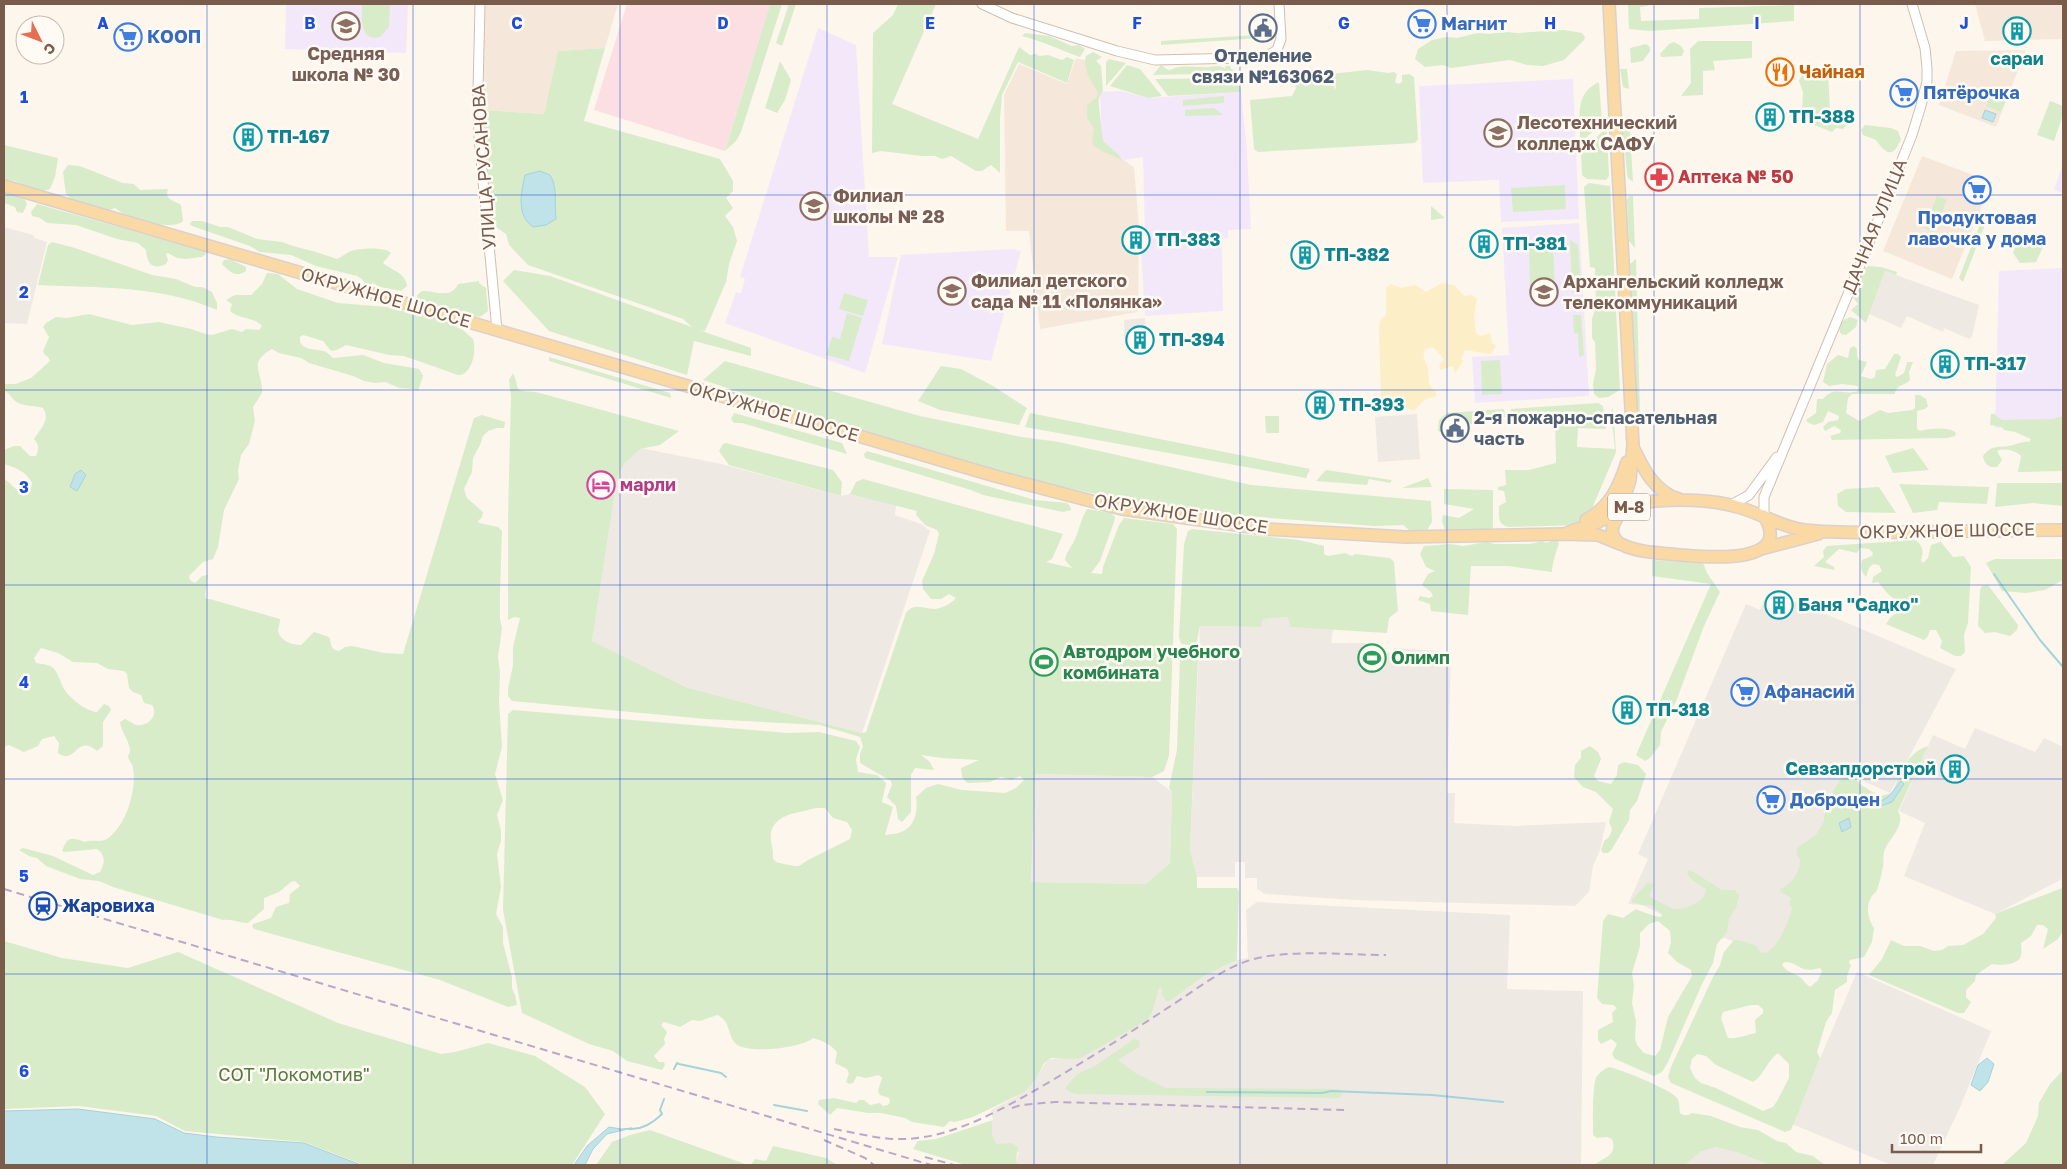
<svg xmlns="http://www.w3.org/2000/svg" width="2067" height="1169" font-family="'Golos Text',sans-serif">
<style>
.residential{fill:#f5e8da}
.industrial{fill:#efe9e4}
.education{fill:#f3e8fa}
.medical{fill:#fbdfe3}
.green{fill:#d8ecc9;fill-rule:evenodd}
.sand{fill:#fcefc7}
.water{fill:#bfe3e8;stroke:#a5d3da}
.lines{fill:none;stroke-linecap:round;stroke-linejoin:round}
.stream{stroke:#a5d3da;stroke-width:2}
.minor-casing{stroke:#d1beb0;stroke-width:11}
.major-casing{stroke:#dad1cd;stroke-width:14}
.minor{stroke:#fff;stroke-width:9}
.major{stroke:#fbd9a5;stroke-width:11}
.rail{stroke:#b9a8c9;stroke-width:2;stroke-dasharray:8 5;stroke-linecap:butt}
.grid{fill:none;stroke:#1d4ed8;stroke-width:1;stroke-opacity:0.55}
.labels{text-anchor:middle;stroke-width:5;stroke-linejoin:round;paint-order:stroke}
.shield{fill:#fffaf3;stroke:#a28b7f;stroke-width:1}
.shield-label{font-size:16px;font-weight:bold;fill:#7a5c4d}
.shop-label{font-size:18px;font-weight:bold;fill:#366cbe;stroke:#fffaf3;text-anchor:start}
.education-label{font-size:18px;font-weight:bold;fill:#785e54;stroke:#fffaf3;text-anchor:start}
.service-label{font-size:18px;font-weight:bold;fill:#4e5e75;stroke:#fffaf3}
.culture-label{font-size:18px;font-weight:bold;fill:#0d838f;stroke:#fffaf3;text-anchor:start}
.food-label{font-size:18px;font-weight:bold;fill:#c56008;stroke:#fffaf3;text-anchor:start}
.street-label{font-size:18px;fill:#7a5c4d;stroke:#fffaf3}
.health-label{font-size:18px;font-weight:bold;fill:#be3a42;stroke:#fffaf3;text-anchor:start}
.hotel-label{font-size:18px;font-weight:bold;fill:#b23c85;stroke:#fffaf3;text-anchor:start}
.leisure-label{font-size:18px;font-weight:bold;fill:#27864d;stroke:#fffaf3;text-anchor:start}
.transit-label{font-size:18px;font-weight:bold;fill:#164399;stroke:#fffaf3;text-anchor:start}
.park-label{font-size:18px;fill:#537a41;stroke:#fffaf3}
.grid-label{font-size:16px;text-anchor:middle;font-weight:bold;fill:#1d4ed8;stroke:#fffaf3;stroke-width:5;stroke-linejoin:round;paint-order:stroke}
</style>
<rect width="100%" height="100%" fill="#fdf6ec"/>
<path class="residential" d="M485,4H618L605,48L558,51L545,114L482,110Z
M1975,4H2063V39L1985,41Z
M2026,50L1996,127L1939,105L1956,51Z
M1076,58L1093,62L1100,90L1096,142L1134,167L1139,227L1138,312L1040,329L1029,231H1006L1004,95L1019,64L1067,84Z
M1922,156L1992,182L1952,279L1883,251Z"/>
<path class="industrial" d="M4,227L33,235L35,238L47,242L27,324L4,323Z
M1885,271L1979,305L1972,337L1969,339L1944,328L1943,332L1907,316L1901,328L1869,314Z
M1145,318L1147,335L1133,337V344H1125L1124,320Z
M1417,414L1420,459L1378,462L1375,417Z
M640,448L722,464L840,496L850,494L896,505L895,515L921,524L930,531L862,733L688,688L592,641L617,479L624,464Z
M1771,593L1845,622L1956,669L1890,793L1848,774L1789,902L1795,911L1775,958L1725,938L1714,939L1642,905L1628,904L1648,859L1638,854L1746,604L1760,610L1767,594Z
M1289,617L1290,627L1333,629L1331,643H1366V652L1394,653V648L1451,652L1447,790V793H1455L1454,823L1514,826L1606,822L1600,850L1593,866L1589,892L1575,906L1356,900L1265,894L1257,889V878H1245V862H1235V877H1197L1190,850L1200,626L1262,627L1263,619Z
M1975,728L2035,752L2044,738L2063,747L2062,879L1995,914L1904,876L1925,823L1899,811L1928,746L1933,735L1965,749Z
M1035,774L1152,777L1172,792L1170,863L1146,884L1031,882Z
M1257,902L1510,915L1507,989L1583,991L1581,1165H1018L1016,1160L1019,1152L997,1144L994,1141L991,1129L993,1120L991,1110L1025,1092L1034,1082L1047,1060L1060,1058L1147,1020L1152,1013L1159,989L1163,986L1162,995L1167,1002L1178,996L1191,984L1215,970L1237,960L1248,958L1246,910Z
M1857,972L1991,1031L1961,1105L1933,1165H1891L1792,1124Z
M1716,1147L1736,1152L1770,1165H1685L1700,1152Z"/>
<path class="education" d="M286,4H408L406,53L285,49Z
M818,28L856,45L869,257H898L865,373L725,323L736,292L741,293L745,279L740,277Z
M1573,79L1579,219L1501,222L1499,180L1423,183L1419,86Z
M1121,91L1148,98L1241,92L1247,151L1251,229L1228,230V238L1222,239L1223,311L1145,316L1141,250L1138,246L1137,236L1145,234L1143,157L1124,160L1102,146L1100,92Z
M2063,164V193L2054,190Z
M1579,223L1589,396L1475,403L1472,357L1509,355L1502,228Z
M1012,249L1021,251L991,361L882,344L901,255Z
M2063,268V426L1995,428L1999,271Z"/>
<path class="medical" d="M627,4H770L725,151L594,110Z"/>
<path class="green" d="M362,4H390L389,27L380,37C359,42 362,17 362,4Z
M770,4H782L741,132L736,141L725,151Z
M789,4H796L782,46L776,43Z
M898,4H936L892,104L978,139L1019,47L1030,55L1036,54L1039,56L1048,55L1062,60L1067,57L1074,60L1067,83L1018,62L1002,95L1000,118V173L991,165L982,171H976L951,156L942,159L935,156H922L881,151L872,153L873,33L893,15Z
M1628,4H1648V6L1640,7L1641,21L1699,19V8L1794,5V21L1650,31L1629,29Z
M1564,30L1582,33L1585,37L1584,40L1564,60L1543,66L1527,65L1510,60L1451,68L1443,65L1425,67L1415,59L1418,49L1432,40L1447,37L1457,38L1478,33L1488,34L1506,32L1517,33Z
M1025,33L1049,36L1072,46L1079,45L1085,49L1080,57C1060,50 1042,41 1022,36Z
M1273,34L1272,37L1161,45V41Z
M1698,41H1752V58L1713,61L1715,70L1703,71V95L1681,96L1691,83L1690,49Z
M1674,42L1681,46L1684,51L1682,56L1661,57L1660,54L1669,44Z
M1646,44L1650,47V51L1643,61L1631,63L1630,48Z
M605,48L584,121L720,159L733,181V191L726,198L733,208L725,216L733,227L737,241L729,264L726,282L705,331L699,330L751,348V356L694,341L687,375L549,331L503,281L514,270L550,276L692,327L683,319L528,265L509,245L506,234L493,225L491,218L483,140L482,110L544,114L558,51ZM540,171L555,185V206L556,219L525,175Z
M1093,52L1102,57L1096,61L1101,66L1103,91L1098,99L1103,141L1119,155L1122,161C1112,153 1098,153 1092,142L1094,128L1087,118V105L1097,97L1098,93C1092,83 1082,69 1086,56Z
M1109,59L1126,63L1106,86V62Z
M780,61L791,80L785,100L777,113L765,108Z
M1127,65L1140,69L1162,96L1148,98L1110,86Z
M1161,65L1168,70C1173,70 1175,67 1179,67C1187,66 1195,67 1203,67C1212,68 1218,63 1226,69L1225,66H1230L1231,69L1240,73L1153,75Z
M1805,68H1815L1821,73H1828L1830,110L1824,121L1829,125L1843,122L1847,125L1843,129L1836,128L1832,132L1804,121L1802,113L1803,92L1799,81Z
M1620,69H1627L1629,89L1623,87Z
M1367,70L1388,73L1394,72L1397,74L1395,82L1398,84L1402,82V75L1409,74L1414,77L1418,139L1415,143L1258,152L1254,149L1250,100L1292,96L1296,88L1294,81L1317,75L1329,85H1333L1335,89L1336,88L1335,83L1329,78L1331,74Z
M1228,78L1229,85L1240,86L1241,92L1168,96L1155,79Z
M1599,82L1602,123L1580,143C1581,119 1573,94 1599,82Z
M1996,90L2008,95L2001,112L1986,106L1992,91Z
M1224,96V103L1183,106V100Z
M2050,101L2063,106V115L2054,141L2037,135Z
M1214,108L1223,115L1185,116V110Z
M1629,116L1633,182L1628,178L1627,173L1622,124L1624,118Z
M1865,125L1891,128L1898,131L1901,139C1893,159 1886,154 1876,140L1863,135L1861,130Z
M1603,131L1607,132L1609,176L1606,180L1587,179L1582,175L1581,152Z
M4,145L58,158L55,177L50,189C38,194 27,186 17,182C13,180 8,181 4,180Z
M68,165L80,166L123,183L134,184L140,190L168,189C164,200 174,200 181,205L183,221C174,230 140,222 129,217C124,215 120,211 115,208L106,211L75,203L66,194L63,172Z
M1589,183L1610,186L1620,390L1608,397L1599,398L1594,394L1593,384L1596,369L1595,342L1592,338V319L1596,306L1595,268L1590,267L1584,187Z
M1565,185L1566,209L1513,212L1511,188Z
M4,192L25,200L27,204L23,213L17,212L15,207L4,203Z
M1629,196H1633L1635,248L1629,241L1627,200Z
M1937,196L1947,200L1934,232L1924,228Z
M37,204L204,251L206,254L202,257L186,259L177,258L168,253L166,254L168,260L166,264C151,271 147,262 146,250L138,243L117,239L76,225L47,223L40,218L32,216L31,212Z
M1431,206L1445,218L1431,220Z
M192,221H202L220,227H228L257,239L282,242L293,246L316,252L337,259C342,257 346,253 351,251C360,248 385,247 391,253L383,263C391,270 406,273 407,286L401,291L380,287L373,283L367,286L362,279L357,276L316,266L291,255L260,252L250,246L192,226L190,224Z
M1981,222H1986L1963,282L1959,278Z
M2018,239H2033L2044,245L2036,262L2020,263L2013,253Z
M1570,240L1578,245L1581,288L1572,293Z
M52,242L75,248L152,275L176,279L195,287H202L212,292L217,303V310C160,285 98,288 38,285L48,245Z
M1553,246L1555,288L1530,289L1529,247Z
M230,259L246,267V271C235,278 230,272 222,264L224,260Z
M1636,259L1640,414H1637L1630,264Z
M1869,266L1881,267L1897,272L1896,275L1885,271L1866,323L1851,310L1858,304L1852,296C1854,287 1859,270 1869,266Z
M267,273L278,274L297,289L338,303L387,307L449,323L463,330L473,339C477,351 472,375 458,375L404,356L389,355L346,345L337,350L331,351L323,341L303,335L300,337C298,352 317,348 326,352C329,354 331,356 333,358L363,355L384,363L419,369L423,376L418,391L414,389L400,388L385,382L375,383L364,381L353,376L309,363L301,358L279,353L272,349C247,363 263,372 262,393L253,407L255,421L249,444L241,455L238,470L239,479L224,510L218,547L213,559L203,562L189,576L190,580L195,583L202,576L208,575L205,595L206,599H210L280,619C280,624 278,627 278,631C280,641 292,645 301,645L314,632L329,637C332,643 329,649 339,651L345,647L352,646L384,653L403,654L474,418L482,415L505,422L504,428H497L488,431L483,436L480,445L473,458L472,472L464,489L467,498L483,512L482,517L478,521L479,523L498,527L502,531L500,592V619L502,628L498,657L500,673L499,702L502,747L495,774L503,800L497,815L501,831V841L497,854L501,887L496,914L503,927V943L512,977V988L515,995L517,1005L508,1007L440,980L254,929L252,926L253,924L271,918L276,907L289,903L290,894L300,886L295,881L291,882L279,892L264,898V909L248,923C238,923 234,919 223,920L113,887L99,881L80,879L46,866L37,858L29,856L19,850L23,848L53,856L93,875L100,872C105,864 106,855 97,849L65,852L62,851C68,835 72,838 85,842C92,839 101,843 107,839C126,826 137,790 133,768C133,764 129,761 128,757C128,755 130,753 130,750C129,739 121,732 120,722L125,719C130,721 135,726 140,725C151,725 158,713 152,705L144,703L141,695L133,692L129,688L127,674L124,671L108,669L97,663L73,662L58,653L41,648L34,658L36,663C41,664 48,664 52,667C58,671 60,682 64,689C70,698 85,711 97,712L104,704L109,706L111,710L103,722V746L97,751C76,733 76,766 58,753L59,743L54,736L42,739L38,746L24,752L9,745L4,747V479C10,482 14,489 20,491C26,494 35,487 31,481C25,471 14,467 4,464V450L14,446H20L30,456H36C39,450 39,444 34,439C40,429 51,420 43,408C34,405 23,407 15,401C11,397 9,393 4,390V384H16L31,378L50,361L48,357L45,355L43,351L49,337L43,327L46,323L56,317L67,318L89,314L132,325L159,322L191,329L206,334L212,335L232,329L242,332L246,329L259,330L262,326C253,316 240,320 230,311L232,304L226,300L235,295H251L262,284Z
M479,281V283L486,288L488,311L480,317L461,314L421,301L417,297V295L422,291C434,290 451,300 458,284Z
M844,293L868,300L863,316L839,309Z
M847,313L862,318L849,361L826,355L832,337L840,339Z
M1573,315H1581L1584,355L1579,357L1578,333H1574Z
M1850,317L1858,320L1856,327L1846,335L1841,334C1836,326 1842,320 1850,317Z
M1854,346L1857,349V356L1859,360L1867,362L1861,376L1871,379L1875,377L1876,370L1885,369L1894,354H1898L1901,357L1895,375L1897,377L1904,373L1907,362H1913L1909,372L1910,380C1905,386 1896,384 1895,394H1852L1848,398L1846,413L1859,421L1880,410L1888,413L1912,410L1915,408V395H1920L1926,399L1928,406L1925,409L1917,411V429L1920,431C1929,428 1950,427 1956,433L1955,436L1947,438L1832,440L1830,436L1840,433L1841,430L1834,426L1825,431L1823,427L1828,422L1838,420L1839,416L1828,411L1823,422L1814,425L1807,422L1806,420L1816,413L1817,399H1823C1835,385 1844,396 1858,391V386L1842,384L1829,386L1823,382L1827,364L1838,355L1848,358L1850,348Z
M549,357L670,393L671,398L549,361Z
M1500,360L1502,394L1482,395L1481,361Z
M725,361L920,416L1022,437L1059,442L1251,485L1431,501L1432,522L1427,530H1409L1403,525L1374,526L1220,514L1129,501L1007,475L856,431L703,380Z
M941,366L961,369L993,386L1027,408L1019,425L940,410L918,401Z
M513,373C521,390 511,391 536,392L679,431L660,445L640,449L624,464L617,479L592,641L688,688L862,733L866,732L906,613C915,602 922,609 934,609C941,609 952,603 956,598L949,594L941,599H931L923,589L922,581L934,554L939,534L937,530L925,525L916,515L917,511L850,494L856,482L863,479L1063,534L1052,559L1046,562L1072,568L1065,560C1066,552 1071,548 1074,541C1079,531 1081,519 1087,509L1111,513L1115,517L1114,522L1100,561L1091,573L1102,574L1103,567L1119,525L1124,518L1173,524L1177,529L1169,756L1164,771L1152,777L1035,774L1031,882L1146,884L1170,863L1172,792L1169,788L1177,750L1180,656L1183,653L1194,652L1198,658L1190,850L1197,877V888H1237L1239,892L1237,960C1222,967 1206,974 1192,984C1183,991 1178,997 1167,1002L1162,995V987L1159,989L1152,1013L1147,1020L1079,1059L1051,1058L1044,1063L1036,1079L1025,1092L973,1117L955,1122L950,1121L944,1127L912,1122L905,1118L881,1113H868L837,1108L830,1115L818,1104L819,1100L834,1098L856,1103L859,1100H864L870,1105L880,1103L883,1106L888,1105L890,1102L889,1098L880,1095L878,1091L882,1078L879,1075L866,1078L857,1076L853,1083L849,1084L846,1082L849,1073L847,1069L835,1063L837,1052C830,1044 823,1041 813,1038C802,1048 746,1055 735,1043C728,1035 730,1020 717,1015L700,1021L692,1020L680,1027L664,1022L661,1025L667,1032L664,1039L665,1044L654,1056L659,1062H664L665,1065L662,1070L627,1061L613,1051L589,1044L522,1013L503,910L508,714L513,710L788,733L819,732L856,741L860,747L856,759L858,772L877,775L886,783L882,802L893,807L885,835C891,834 900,834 905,830C916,824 918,808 916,797L926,788L938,784L962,790L1005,793L1016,788L1024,780L1020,776L1012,780L1001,777L990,782L967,783L962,777L961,768L979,760L942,758L921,755L930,762L934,770L915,768L911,775V812L902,822L898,819L896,806L887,797L892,785L891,781L860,763V754L863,746L860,737L820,725L706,719L512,701L508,696V689L513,665V647L520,618L514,617L508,620V518L511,397L509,380ZM816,808H825L833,818L847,822L852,830L850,839L808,860L799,866C797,867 778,863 777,862C772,860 773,856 773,852C771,839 767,830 779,820C790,812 803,812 816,808Z
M1598,403L1603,406L1606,429L1578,428L1577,447L1615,449L1611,412L1613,408L1616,452L1585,525L1508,527C1497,524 1499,516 1499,506L1506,502L1504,491L1498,490V487L1506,485L1505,470H1529L1556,463L1555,415L1510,417L1511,409Z
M1504,409L1505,417L1472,418V424L1455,425L1445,433L1438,431L1439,420L1447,413Z
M734,413L842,443L847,454L742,423H734L731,419Z
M1030,413L1310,469L1306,478L1025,427Z
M1991,414H1994L2002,420L2053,419L2063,416V471L2018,472L2021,456C2015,450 2004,448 1997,451L2002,460L1997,467C1989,468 1984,464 1983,456C1993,443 1999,449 2013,445C2019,444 2022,441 2029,442L2031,439L2015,432L2004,430L2002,427L1990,425Z
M1265,416H1279V433H1266Z
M726,443L833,470L842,482L841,496L729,465L719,451L723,444Z
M1913,448L1929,470L1893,473L1885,456Z
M867,451L1035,500L1067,503L1070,506L1071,510L1063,512L983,495L971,490L865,458L864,454Z
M1326,470L1392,480L1390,483L1369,479L1367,485L1316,481Z
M1428,478L1432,487L1402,488Z
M1997,483H2063V506L2033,503L1995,507Z
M1899,484L1989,487L1987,504L1939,502L1937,510L1913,513Z
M1879,487L1896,513L1846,512L1838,506L1837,494L1846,489Z
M1444,489L1493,490V527L1490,530H1445L1442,521L1443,515L1459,518L1474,509L1444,504Z
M1192,529L1299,540L1324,546V554L1328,556L1345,553L1352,556L1355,554L1381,557L1390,558L1394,562L1398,611L1389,618L1387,633L1290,627L1288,617L1263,619L1262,627L1200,626L1196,646L1181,644L1179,637L1184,544L1188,531Z
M1554,540L1558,541L1559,544C1556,551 1552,565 1552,572L1508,566H1471L1468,615L1431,611L1430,604L1418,600L1420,596L1429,598L1433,596L1431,592L1422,585L1428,574L1435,571L1426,567L1420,554L1424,546L1450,544L1463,546L1487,542L1494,544H1530L1542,541L1546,543Z
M1915,540C1923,545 1924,552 1921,560L1923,563L1928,558L1931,545L1941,542L1953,557L1964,556L1971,567L1968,623L1964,635L1965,652L1961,656H1955L1940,648L1942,641L1936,630H1930L1928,636L1924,640L1886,624L1890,618L1902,609V606L1888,594L1878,582L1872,583L1873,577L1882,571L1879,565L1873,564L1869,568L1866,577C1861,572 1860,566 1862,560L1872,556L1873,553L1869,549L1860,548L1857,553L1839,549L1825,562L1834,567L1835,570L1814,566L1824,557L1823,551L1827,546Z
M1995,559H2063V580L2045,590L2026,593L2002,591L1986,563Z
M1652,560L1703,563L1707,573L1720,592L1704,626L1677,699L1661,732L1660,745L1650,758L1645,761L1636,755L1711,584L1652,576Z
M1988,585L2018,625L2017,630L2010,636L1995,632L1985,633L1978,626L1980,590L1982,586Z
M1590,746L1598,752L1601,759L1594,776L1598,781L1611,784L1617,775L1618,765L1624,762L1638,765L1646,774L1637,801L1630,810L1629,820L1612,849L1608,853H1603L1601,850L1604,841L1609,837L1612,830L1609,821L1613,809L1596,792L1583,787L1574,777L1575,765L1581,758V751Z
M1928,746L1898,811C1906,825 1890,838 1885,849C1882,856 1885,864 1882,871C1881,877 1879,884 1877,890C1875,894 1875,892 1872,896C1865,906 1868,919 1874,928L1872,942L1864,957L1850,960L1849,963L1851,965L1847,976V982L1835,990L1832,1013L1826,1022L1817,1052L1820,1058L1791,1130L1785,1132L1671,1083L1668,1077L1671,1067L1713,977L1720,965L1724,952L1734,940H1737C1742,941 1751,943 1756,946C1758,947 1759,951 1761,952C1775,958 1790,918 1792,908L1789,902L1791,898L1781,892L1780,889C1792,884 1800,873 1800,859L1796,854L1797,848L1816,835L1824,821L1825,810L1830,802L1832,793L1841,779L1848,774L1853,776L1861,785L1878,795L1881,796L1892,793C1902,772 1905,754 1928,746ZM1785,962C1801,963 1799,974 1820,968L1822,971L1818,980L1810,987C1806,984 1804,981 1801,978C1794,972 1786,973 1782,964ZM1751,1005H1758L1763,1009V1013L1755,1020L1756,1033C1746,1035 1738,1039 1728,1038L1721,1018L1723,1012ZM1778,1053L1789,1064V1078L1777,1101L1773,1107L1763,1111L1716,1088L1701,1083L1695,1078L1690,1068L1692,1059L1697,1054L1706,1056L1716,1065L1753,1082C1764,1075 1767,1061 1778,1053Z
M1690,870L1722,890H1735L1739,896L1736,908L1729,919L1727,932L1717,944L1713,963L1702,984L1668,1062L1662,1072L1654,1076L1615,1059L1612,1054L1617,1044L1611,1039L1601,1044L1598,1040V1030L1613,1022L1612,1013L1617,1008L1613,1005L1602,1004L1597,998L1603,921L1608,914L1623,918L1636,909C1639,911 1657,917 1661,917L1662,915L1651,905H1642L1632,902V900L1647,883L1654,884L1649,896C1655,899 1669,908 1675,909C1687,909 1706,902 1706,889L1691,879L1687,873ZM1658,921L1670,931L1671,942L1668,953L1677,962L1691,970L1692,976L1668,1017L1660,1050L1655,1056L1644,1053L1637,1045L1635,1038L1636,1021L1632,1003L1634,986L1632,973L1640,946V933L1649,924Z
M2062,888L2063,889V931L2058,939L2043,949L2048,929L2043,925H2037L2031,936L2021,943C2021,947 2022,952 2021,955C2020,965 2000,966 1992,964L1976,975L1975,981L1966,990V997L1971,1002L1964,1013H1958L1869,975L1882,959L1891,940L1904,946H1920L1934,951L1942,950L1948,946L1963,945L1983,934L1996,918L1995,914Z
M4,941L62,958L128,968L178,952L338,1023L441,1054L455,1052L488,1043L535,1056L585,1087L605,1114L572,1165H364L304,1142L185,1131L156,1116L79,1106L4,1109Z
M1134,1039L1140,1041L1139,1047L1118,1060L1137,1074L1166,1088L1338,1089L1343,1093L1340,1098H1336L1076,1094L1070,1092L1065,1088L1077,1074L1095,1066Z
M1609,1067C1620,1069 1672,1090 1677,1098C1680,1102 1679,1108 1680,1113C1685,1116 1687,1116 1692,1113L1711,1116L1740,1127L1758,1130L1777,1141L1786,1143L1796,1152L1813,1156L1825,1165H1770L1736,1152L1716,1147L1700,1152L1685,1165H1594C1604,1157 1618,1156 1612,1139L1607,1137L1597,1138L1593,1135C1593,1123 1592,1084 1597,1076C1600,1072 1604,1069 1609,1067Z
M2063,1070V1165H2002L2026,1143L2038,1116L2039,1103L2050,1084Z
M993,1120C991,1128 991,1138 997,1144L1012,1143L1018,1147L1016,1160L1018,1165H966L913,1149L918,1141L936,1139Z
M650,1130L748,1165H596L612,1142L630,1135Z
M773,1146L826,1158L837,1165H751L755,1159L766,1161Z"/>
<path class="sand" d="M1442,283L1454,285L1464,296L1471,295L1477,298L1474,317L1476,333L1481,336L1490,333L1492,343L1496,346L1491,354H1488L1465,350L1461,359L1463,361L1455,373L1453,366L1441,370L1439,365L1444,359L1433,347L1425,349C1421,358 1426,360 1428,369C1430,379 1425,384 1436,391V396L1424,400L1414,411L1387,401L1381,397L1379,327L1380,321L1386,315V288L1391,284L1401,288L1415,285L1426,292Z"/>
<path class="water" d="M1985,110L1996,114L1993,122L1982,118Z
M540,171L550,175C558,187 554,204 556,219L546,225L533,227C516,215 521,193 525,175Z
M81,470L86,475L77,491L70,487L75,474Z
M1901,781L1904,784L1892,802L1881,806L1880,802L1889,796Z
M1849,818L1851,827L1842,832L1839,823Z
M1987,1058L1994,1064L1988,1082L1980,1091L1971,1085L1978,1065Z
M78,1109L155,1119L184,1133L216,1137L304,1143L361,1165H4V1111Z
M609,1127L621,1129L632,1128L607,1134L593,1149L585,1165H574L587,1146Z"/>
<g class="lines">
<path class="stream" d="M1994,574L2040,640L2063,667
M674,1069L677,1063L679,1064L721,1073L726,1077
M1207,1092L1322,1093L1331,1091L1432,1095L1503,1102
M774,1105L807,1111
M629,1129C642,1130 653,1123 662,1114L660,1110L664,1099"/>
<g class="minor-casing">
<path id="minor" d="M480,4L478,90L479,138L497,330
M982,4L1012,18L1117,51L1155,60L1242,58L1269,55L1277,50L1281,39L1279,4
M1731,505L1749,495L1777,457
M1764,516V497L1865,253L1912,135L1920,109L1927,82V68L1925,48L1912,4"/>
</g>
<g class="major-casing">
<path id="major" d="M4,186L995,476L1122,509L1265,529L1405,537L1563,534L1598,535L1620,544
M1633,447C1643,468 1654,492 1679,499
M1764,516C1794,566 1706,557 1681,555C1663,553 1638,553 1621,544C1616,542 1614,537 1612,532C1614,509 1636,503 1656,501C1685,499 1720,500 1747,510C1767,517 1783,527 1804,530C1840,534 1878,532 1915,532C1964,531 2014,530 2063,530
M1586,520C1610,507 1619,487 1627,462
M1569,532L1598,522L1620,512L1630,480L1633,445L1609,4
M1761,549L1818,534"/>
</g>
<use href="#minor" class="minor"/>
<use href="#major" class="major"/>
<path class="rail" d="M4,889L931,1165
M1012,1108L1021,1105L1055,1102L1344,1110
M834,1129C857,1133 881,1140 904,1139C955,1138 1008,1106 1051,1081C1090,1058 1128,1034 1166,1009C1195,991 1221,968 1254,959C1293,949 1345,955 1386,955
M824,1140L865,1158L874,1165
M925,1157L954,1165"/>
</g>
<path class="grid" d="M207,4V1165M413,4V1165M620,4V1165M827,4V1165M1034,4V1165M1240,4V1165M1447,4V1165M1654,4V1165M1860,4V1165M4,195H2063M4,390H2063M4,585H2063M4,779H2063M4,974H2063"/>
<defs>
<g id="supermarket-ring" transform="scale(1.4375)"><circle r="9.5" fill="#fffaf3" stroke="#3f7fe0" stroke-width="1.5"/><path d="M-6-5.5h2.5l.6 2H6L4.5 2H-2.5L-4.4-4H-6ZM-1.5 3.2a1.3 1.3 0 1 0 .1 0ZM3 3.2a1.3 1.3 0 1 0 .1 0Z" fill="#3f7fe0"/></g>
<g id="school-ring" transform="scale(1.4375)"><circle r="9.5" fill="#fffaf3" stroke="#8d6e63" stroke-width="1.5"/><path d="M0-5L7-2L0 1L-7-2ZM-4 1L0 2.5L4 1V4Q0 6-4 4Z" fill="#8d6e63"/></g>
<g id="civic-ring" transform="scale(1.4375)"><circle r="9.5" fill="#fffaf3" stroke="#5c6f8a" stroke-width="1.5"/><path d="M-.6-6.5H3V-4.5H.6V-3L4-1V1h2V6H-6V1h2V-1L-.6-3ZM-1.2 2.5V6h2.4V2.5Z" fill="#5c6f8a"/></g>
<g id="building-ring" transform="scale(1.4375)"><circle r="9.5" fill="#fffaf3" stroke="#0f9aa8" stroke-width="1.5"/><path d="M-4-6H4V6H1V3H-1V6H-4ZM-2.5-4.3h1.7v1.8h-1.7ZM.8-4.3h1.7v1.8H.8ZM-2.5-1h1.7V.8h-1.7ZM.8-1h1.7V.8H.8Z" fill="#0f9aa8"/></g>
<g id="restaurant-ring" transform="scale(1.4375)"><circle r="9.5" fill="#fffaf3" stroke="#e8710a" stroke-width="1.5"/><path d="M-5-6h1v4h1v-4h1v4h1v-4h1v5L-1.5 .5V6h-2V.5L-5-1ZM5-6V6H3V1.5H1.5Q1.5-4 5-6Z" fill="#e8710a"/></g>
<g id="university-ring" transform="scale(1.4375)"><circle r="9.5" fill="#fffaf3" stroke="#8d6e63" stroke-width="1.5"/><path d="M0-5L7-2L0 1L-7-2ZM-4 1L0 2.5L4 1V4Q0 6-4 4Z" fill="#8d6e63"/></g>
<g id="pharmacy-ring" transform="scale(1.4375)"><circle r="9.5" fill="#fffaf3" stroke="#e0444e" stroke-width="1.5"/><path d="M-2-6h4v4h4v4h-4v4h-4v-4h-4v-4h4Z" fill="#e0444e"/></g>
<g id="hotel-ring" transform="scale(1.4375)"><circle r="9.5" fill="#fffaf3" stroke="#d1479c" stroke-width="1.5"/><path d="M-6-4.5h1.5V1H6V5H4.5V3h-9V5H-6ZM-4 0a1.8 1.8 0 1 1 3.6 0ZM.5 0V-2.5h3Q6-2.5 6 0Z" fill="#d1479c"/></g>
<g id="stadium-ring" transform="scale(1.4375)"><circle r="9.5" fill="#fffaf3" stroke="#2e9e5b" stroke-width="1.5"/><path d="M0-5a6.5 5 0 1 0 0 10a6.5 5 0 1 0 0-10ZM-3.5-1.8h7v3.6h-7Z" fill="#2e9e5b"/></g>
<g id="station-ring" transform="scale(1.4375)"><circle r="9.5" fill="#fffaf3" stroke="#1a4fb4" stroke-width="1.5"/><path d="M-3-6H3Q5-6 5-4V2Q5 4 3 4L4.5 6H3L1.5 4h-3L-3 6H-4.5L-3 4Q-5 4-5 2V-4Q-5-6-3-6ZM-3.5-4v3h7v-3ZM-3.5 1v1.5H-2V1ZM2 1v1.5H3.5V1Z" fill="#1a4fb4"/></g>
</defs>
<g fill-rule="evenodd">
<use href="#supermarket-ring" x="1422" y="24"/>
<use href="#school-ring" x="346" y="26"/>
<use href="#civic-ring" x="1263" y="28"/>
<use href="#building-ring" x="2017" y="31"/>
<use href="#supermarket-ring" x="128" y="37"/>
<use href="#restaurant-ring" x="1780" y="72"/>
<use href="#supermarket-ring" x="1904" y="93"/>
<use href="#building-ring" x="1770" y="117"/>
<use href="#university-ring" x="1498" y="133"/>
<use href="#building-ring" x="248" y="137"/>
<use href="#pharmacy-ring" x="1659" y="177"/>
<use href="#supermarket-ring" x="1977" y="190"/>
<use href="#school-ring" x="814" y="206"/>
<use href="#building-ring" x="1136" y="240"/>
<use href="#building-ring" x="1484" y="244"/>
<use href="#building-ring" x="1305" y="255"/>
<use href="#school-ring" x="952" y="291"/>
<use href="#university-ring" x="1544" y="292"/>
<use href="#building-ring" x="1140" y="340"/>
<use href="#building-ring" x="1945" y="364"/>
<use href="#building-ring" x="1320" y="405"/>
<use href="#civic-ring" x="1455" y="428"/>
<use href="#hotel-ring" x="601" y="485"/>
<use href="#building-ring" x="1779" y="605"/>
<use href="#stadium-ring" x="1372" y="658"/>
<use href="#stadium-ring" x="1044" y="662"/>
<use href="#supermarket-ring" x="1745" y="692"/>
<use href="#building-ring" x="1627" y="710"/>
<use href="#building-ring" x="1955" y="769"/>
<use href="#supermarket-ring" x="1771" y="800"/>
<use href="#station-ring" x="43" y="906"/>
</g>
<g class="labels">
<rect class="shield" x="1608" y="493.5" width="42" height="27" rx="4"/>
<g class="shield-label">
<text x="1629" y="513">М-8</text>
</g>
<g class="shop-label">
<text x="1441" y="30">Магнит</text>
<text x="147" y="43">КООП</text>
<text x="1923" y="99">Пятёрочка</text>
<text x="1977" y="224" text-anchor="middle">Продуктовая<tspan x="1977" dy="21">лавочка у дома</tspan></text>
<text x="1764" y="698">Афанасий</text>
<text x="1790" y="806">Доброцен</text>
</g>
<g class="education-label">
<text x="346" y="60" text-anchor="middle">Средняя<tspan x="346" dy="21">школа № 30</tspan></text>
<text x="1517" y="129">Лесотехнический<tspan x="1517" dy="21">колледж САФУ</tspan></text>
<text x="833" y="202">Филиал<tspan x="833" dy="21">школы № 28</tspan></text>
<text x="971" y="287">Филиал детского<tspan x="971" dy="21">сада № 11 «Полянка»</tspan></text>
<text x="1563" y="288">Архангельский колледж<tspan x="1563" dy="21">телекоммуникаций</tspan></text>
</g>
<g class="service-label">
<text x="1263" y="62">Отделение<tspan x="1263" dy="21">связи №163062</tspan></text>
<text x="1474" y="424" text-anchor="start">2-я пожарно-спасательная<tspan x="1474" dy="21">часть</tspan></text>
</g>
<g class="culture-label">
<text x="2017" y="65" text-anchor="middle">сараи</text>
<text x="1789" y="123">ТП-388</text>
<text x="267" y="143">ТП-167</text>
<text x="1155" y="246">ТП-383</text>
<text x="1503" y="250">ТП-381</text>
<text x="1324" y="261">ТП-382</text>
<text x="1159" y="346">ТП-394</text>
<text x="1964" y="370">ТП-317</text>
<text x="1339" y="411">ТП-393</text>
<text x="1798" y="611">Баня "Садко"</text>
<text x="1646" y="716">ТП-318</text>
<text x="1936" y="775" text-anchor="end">Севзапдорстрой</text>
</g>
<g class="food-label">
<text x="1799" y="78">Чайная</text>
</g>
<g class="street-label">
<text transform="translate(484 167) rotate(-94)" y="6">УЛИЦА РУСАНОВА</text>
<text transform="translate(1875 226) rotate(-68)" y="6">ДАЧНАЯ УЛИЦА</text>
<text transform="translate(386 298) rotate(16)" y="6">ОКРУЖНОЕ ШОССЕ</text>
<text transform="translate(774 412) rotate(16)" y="6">ОКРУЖНОЕ ШОССЕ</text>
<text transform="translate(1181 514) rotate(9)" y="6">ОКРУЖНОЕ ШОССЕ</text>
<text transform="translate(1947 531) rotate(-1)" y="6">ОКРУЖНОЕ ШОССЕ</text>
</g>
<g class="health-label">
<text x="1678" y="183">Аптека № 50</text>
</g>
<g class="hotel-label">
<text x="620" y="491">марли</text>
</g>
<g class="leisure-label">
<text x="1063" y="658">Автодром учебного<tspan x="1063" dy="21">комбината</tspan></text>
<text x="1391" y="664">Олимп</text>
</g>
<g class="transit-label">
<text x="62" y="912">Жаровиха</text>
</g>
<g class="park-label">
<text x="294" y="1081">СОТ "Локомотив"</text>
</g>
</g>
<g class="grid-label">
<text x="103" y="29">A</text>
<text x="310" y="29">B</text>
<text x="517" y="29">C</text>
<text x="723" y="29">D</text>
<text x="930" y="29">E</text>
<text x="1137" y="29">F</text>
<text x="1344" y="29">G</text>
<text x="1550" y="29">H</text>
<text x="1757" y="29">I</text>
<text x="1964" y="29">J</text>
<text x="24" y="103">1</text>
<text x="24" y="298">2</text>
<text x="24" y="493">3</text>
<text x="24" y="688">4</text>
<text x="24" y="882">5</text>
<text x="24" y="1077">6</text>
</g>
<rect width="2067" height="1169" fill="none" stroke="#7a5c4d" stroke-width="10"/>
<g transform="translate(40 40) rotate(132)"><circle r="24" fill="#fffaf3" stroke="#cabbb1"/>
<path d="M0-4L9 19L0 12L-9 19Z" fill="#e76f51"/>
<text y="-8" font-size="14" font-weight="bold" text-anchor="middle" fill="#7a5c4d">С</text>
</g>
<path d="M1892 1144v8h89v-8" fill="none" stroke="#7a5c4d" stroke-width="2.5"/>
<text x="1900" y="1144" font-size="15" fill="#7a5c4d" stroke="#fffaf3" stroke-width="4" paint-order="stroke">100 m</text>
</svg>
